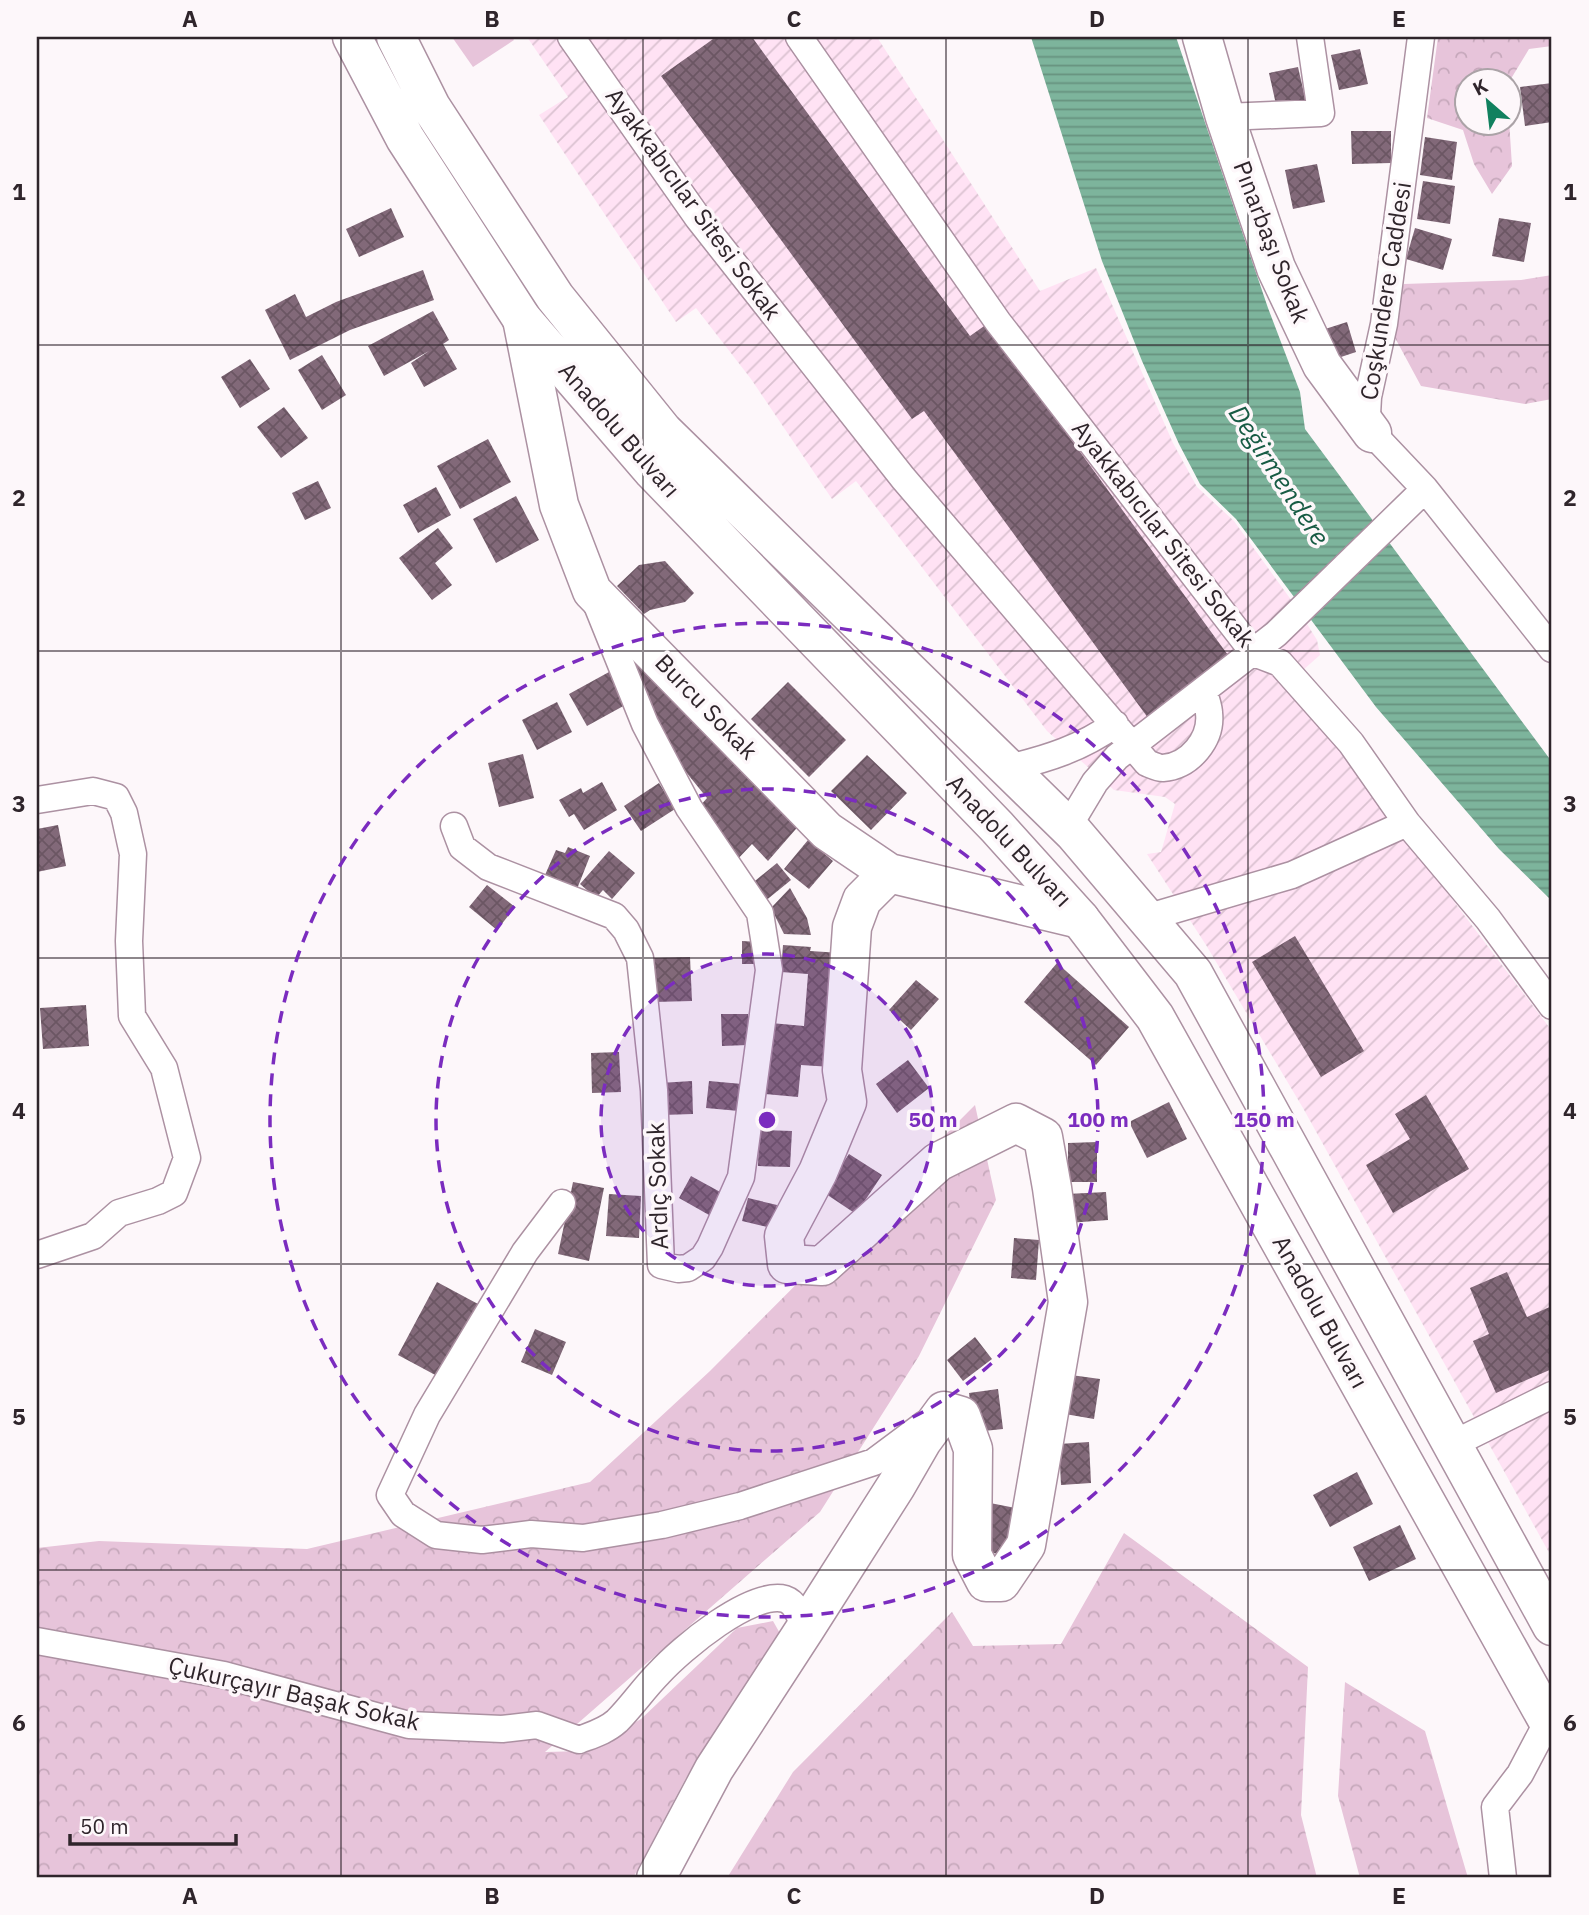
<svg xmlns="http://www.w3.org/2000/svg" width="1589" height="1915" font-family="'IBM Plex Sans',sans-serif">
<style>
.industrial{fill:url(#industrial-furrows)}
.forest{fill:url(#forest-crowns)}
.pitch{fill:#e7c4da}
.water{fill:url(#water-rules)}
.building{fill:url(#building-cross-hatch)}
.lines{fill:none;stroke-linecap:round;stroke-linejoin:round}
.street-casing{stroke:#ac91a2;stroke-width:29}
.secondary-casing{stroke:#ac91a2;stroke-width:41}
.highway-casing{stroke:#ac91a2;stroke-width:41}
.street{stroke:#fff;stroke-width:26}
.secondary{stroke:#fff;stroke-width:38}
.highway{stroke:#fff;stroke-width:38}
.grid{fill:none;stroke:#2f252b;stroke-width:2;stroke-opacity:0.55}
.ring{fill:none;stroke:#7b2cbf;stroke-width:3.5;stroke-dasharray:12 9}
.labels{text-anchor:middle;stroke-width:7;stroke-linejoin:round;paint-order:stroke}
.street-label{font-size:24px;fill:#2f252b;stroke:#fdf7fa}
.water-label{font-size:26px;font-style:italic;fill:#175b44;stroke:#fdf7fa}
.centre{fill:#7b2cbf;stroke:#fdf7fa;stroke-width:3.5}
.ring-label{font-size:21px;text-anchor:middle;font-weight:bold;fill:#7b2cbf;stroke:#fdf7fa;stroke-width:7;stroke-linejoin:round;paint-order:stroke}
.neatline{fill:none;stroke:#2f252b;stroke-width:2.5}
.grid-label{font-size:23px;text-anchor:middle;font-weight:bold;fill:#2f252b}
</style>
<defs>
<pattern id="industrial-furrows" width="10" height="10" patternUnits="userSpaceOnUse" patternTransform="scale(1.75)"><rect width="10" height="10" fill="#ffe2f4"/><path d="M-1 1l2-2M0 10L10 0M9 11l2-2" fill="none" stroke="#dbc2d1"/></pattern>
<pattern id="forest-crowns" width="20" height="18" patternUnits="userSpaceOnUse" patternTransform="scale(1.75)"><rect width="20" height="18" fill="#e7c4da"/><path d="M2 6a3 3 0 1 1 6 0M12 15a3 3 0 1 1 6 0" fill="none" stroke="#c6a8bb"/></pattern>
<pattern id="water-rules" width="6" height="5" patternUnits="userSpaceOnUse" patternTransform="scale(1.75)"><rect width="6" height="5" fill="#7db49c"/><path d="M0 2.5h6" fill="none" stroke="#67927f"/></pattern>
<pattern id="building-cross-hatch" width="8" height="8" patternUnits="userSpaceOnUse" patternTransform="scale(1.75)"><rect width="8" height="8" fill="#826979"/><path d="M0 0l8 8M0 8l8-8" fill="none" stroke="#6b5663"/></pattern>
</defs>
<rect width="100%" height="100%" fill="#fdf7fa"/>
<path class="industrial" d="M527,37H877L1040,291L1096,268L1173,443L1197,487L1234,521L1297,608L1317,640L1320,655L1302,671L1296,693L1552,1031V1558L1303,1108L1206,945L1147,854L1161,852L1175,804L1165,797L1114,790L1047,731L856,481L832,499L751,379L696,308L676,322L539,115L568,97Z"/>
<path class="forest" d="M1438,37H1552V46L1529,49L1509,82L1508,80H1466V122H1508L1509,120L1512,166L1492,194L1474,164L1463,130L1427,118Z
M1552,275V399L1525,404L1421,386L1387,323L1404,284L1521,280Z
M975,1105L996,1200L919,1356L820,1512L545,1752L585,1751L641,1719L737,1628L773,1621L782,1637L686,1778L633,1878H37V1548L99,1541L307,1549L590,1482L710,1371Z
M1124,1533L1308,1667L1301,1815L1317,1878H727L793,1772L952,1612L973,1646L1061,1644Z
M1345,1682L1425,1731L1468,1878H1360L1338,1796Z"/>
<path class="pitch" d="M452,37H512L514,40L473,67Z"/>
<path class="water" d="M1031,37H1176L1268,308L1300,392L1305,429L1552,762V901L1499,849L1376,707L1236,519L1200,484L1179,444L1142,361L1102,261Z"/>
<path class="building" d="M716,37H752L970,336L987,324L1233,662L1151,722L924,411L912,419L661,76Z
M1360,49L1368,84L1339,90L1331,55Z
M1298,67L1306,102L1277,109L1269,73Z
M1552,83V122L1525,126L1520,87Z
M1351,131H1391V163L1352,164Z
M1425,137L1457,142L1452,180L1420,175Z
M1317,164L1325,202L1293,209L1285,170Z
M1423,181L1455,186L1450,224L1417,219Z
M391,208L404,237L359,257L346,229Z
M1499,218L1531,223L1524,262L1492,256Z
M1415,228L1452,239L1443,270L1406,259Z
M423,270L434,300L350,330L290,360L265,310L295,294L306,317L336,302Z
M433,311L449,340L443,344L457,369L424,387L411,363L429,351L384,376L368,346Z
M1347,322L1356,352L1332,360L1322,330Z
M322,355L346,395L322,410L298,370Z
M250,359L270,389L240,408L221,377Z
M284,407L308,438L281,458L257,427Z
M488,439L511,482L460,509L437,466Z
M318,481L331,508L305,520L292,493Z
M436,487L451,515L418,533L403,505Z
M516,496L539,540L496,563L473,519Z
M438,528L453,548L435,563L452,585L432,600L399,558Z
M665,561L694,593L685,602L650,610L644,614L617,586L639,565Z
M639,656L802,822L768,861L752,844L735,862L705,821L711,815L700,806L707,798L677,761L629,664Z
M609,672L627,704L587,726L569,694Z
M788,682L846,740L809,777L751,719Z
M557,702L572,732L537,750L522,720Z
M523,754L534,798L499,807L488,763Z
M867,755L907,793L871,830L831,791Z
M602,782L617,810L584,830L574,814L569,817L559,800L581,788L583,793Z
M659,783L675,809L641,831L624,806Z
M58,825L66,866L37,872V829Z
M808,840L833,861L809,889L784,869Z
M568,847L590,856L577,889L545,875L556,850L565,853Z
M609,851L635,873L612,899L603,890L596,898L580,884Z
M777,863L791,880L764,902L750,885Z
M487,885L515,907L497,930L469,907Z
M790,888L807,918L811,935L784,934L771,908Z
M1295,936L1364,1051L1321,1077L1252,962Z
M742,941L759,942V964H742Z
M783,945L811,947L810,951L841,953L832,1067L801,1065L798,1097L765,1094L771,1023L804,1026L808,974L781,972Z
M690,957L692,1001L654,1002L653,958Z
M1057,963L1129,1027L1096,1065L1024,1002Z
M916,980L939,999L911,1030L889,1010Z
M86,1005L89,1046L43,1049L40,1008Z
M721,1014H748V1045L722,1046Z
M619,1052L621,1092L592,1093L591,1053Z
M908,1060L929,1088L897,1113L876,1084Z
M692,1081L693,1114L662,1115L660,1083Z
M709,1081L742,1084L739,1111L706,1108Z
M1426,1095L1469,1169L1393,1213L1366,1165L1410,1139L1395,1114Z
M1169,1102L1187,1139L1147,1158L1129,1122Z
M759,1130L792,1131L790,1167L758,1166Z
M1097,1142V1182H1068V1143Z
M849,1154L882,1175L856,1214L823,1192Z
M691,1176L722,1193L709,1215L679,1198Z
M573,1182L604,1188L589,1261L558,1254Z
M1106,1192L1108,1220L1068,1223L1067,1194Z
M609,1194L641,1196L639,1238L606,1236Z
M748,1198L777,1205L772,1228L742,1221Z
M1014,1238L1039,1240L1036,1280L1011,1278Z
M1507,1272L1527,1317L1552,1306V1369L1496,1393L1473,1341L1489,1334L1470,1288Z
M437,1282L478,1304L439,1377L398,1355Z
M535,1329L566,1342L552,1375L521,1362Z
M975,1337L992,1359L963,1381L947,1360Z
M1071,1375L1100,1379L1094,1419L1065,1414Z
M998,1389L1003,1429L974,1432L969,1393Z
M1089,1442L1091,1483L1061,1485L1059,1444Z
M1357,1472L1373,1504L1330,1527L1313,1495Z
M985,1502L1021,1509L1011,1556L976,1550Z
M1400,1525L1416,1559L1369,1581L1353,1547Z"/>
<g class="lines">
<g class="street-casing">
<path id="street" d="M571,37L698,218L903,478L1147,763C1152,765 1158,768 1163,768C1190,766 1212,739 1209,713C1209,706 1205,698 1204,691
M799,37L998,322L1254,653L1280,663L1351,743L1407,823L1488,919L1552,1006
M1421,37L1384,324L1368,397L1367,415L1372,433L1425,489L1552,649
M1225,117L1321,113L1310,37
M1008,768C1047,759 1082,748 1115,724
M37,800L93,791L116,797L124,813L133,854L129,941L132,1016L164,1068L187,1158L174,1193L158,1201L119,1213L93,1236L37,1255
M454,826L462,847L488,867L614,916L626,930L640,958L654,1090L661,1265L678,1269L688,1268L703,1258L710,1247L741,1177L769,970L760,913L689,808L645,724L597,605
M1068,827L1095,782L1117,757L1276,634L1425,489
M1146,918L1292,875L1407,823
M562,1203L525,1252L427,1415L390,1495L403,1514L436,1535L482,1540L531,1534L583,1538L662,1525L740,1506L874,1462L925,1424
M1451,1445L1552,1395
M37,1641L224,1675L409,1725L502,1729L537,1725L579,1740C592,1735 606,1731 617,1721C632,1706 644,1688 659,1673C681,1649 751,1590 785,1599C797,1603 801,1619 805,1629
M1503,1878L1495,1807L1520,1774L1548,1721"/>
</g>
<g class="secondary-casing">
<path id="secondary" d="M1202,37L1225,117L1276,268L1322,365L1372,433
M522,319L559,505L592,591L827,831L889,873L1080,919
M656,1878L714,1769L805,1629L896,1486L922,1441L944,1411L961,1416L973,1449L972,1555L986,1582H1001L1026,1545L1068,1302L1052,1188L1043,1137L1016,1123L938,1162L822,1266L787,1264L784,1236L818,1172L847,1102L842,1070L852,927L862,900L889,873"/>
</g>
<g class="highway-casing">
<path id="highway" d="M352,37L405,138L522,319L653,471L997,827L1080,919L1155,1017L1552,1728
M396,37L431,107L555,297L663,431L1074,833L1193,973L1552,1626"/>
</g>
<use href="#street" class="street"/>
<use href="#secondary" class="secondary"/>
<use href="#highway" class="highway"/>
</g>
<path class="grid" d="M341,37V1878M643,37V1878M946,37V1878M1248,37V1878M37,345H1552M37,651H1552M37,958H1552M37,1264H1552M37,1570H1552"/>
<circle cx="767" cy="1120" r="166" fill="#7b2cbf" fill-opacity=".12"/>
<g class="ring">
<circle cx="767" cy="1120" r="166"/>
<circle cx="767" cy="1120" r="331"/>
<circle cx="767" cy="1120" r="497"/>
</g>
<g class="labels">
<g class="street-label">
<text transform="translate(693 204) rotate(54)" y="8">Ayakkabıcılar Sitesi Sokak</text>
<text transform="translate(1271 242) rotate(69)" y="8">Pınarbaşı Sokak</text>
<text transform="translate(1386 291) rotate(-81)" y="8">Coşkundere Caddesi</text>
<text transform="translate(619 430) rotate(49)" y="8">Anadolu Bulvarı</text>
<text transform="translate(1163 534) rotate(52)" y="8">Ayakkabıcılar Sitesi Sokak</text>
<text transform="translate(706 707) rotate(46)" y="8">Burcu Sokak</text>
<text transform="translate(1009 841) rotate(47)" y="8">Anadolu Bulvarı</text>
<text transform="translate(658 1186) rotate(-92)" y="8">Ardıç Sokak</text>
<text transform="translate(1320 1312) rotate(61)" y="8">Anadolu Bulvarı</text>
<text transform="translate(294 1694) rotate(13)" y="8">Çukurçayır Başak Sokak</text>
</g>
<g class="water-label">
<text transform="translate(1279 475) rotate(57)" y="9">Değirmendere</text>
</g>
</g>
<circle cx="767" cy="1120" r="10" class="centre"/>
<g class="ring-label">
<text x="933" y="1127">50 m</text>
<text x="1098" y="1127">100 m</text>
<text x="1264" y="1127">150 m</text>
</g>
<rect width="1589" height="1915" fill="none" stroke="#fdf7fa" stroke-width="77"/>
<g transform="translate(1488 102) rotate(332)"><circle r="33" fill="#fdf7fa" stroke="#aba3a7" stroke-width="2"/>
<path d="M0-5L12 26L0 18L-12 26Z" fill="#11815f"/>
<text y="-10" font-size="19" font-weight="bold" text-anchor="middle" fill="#2f252b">K</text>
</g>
<path d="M70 1834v10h166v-10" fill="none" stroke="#2f252b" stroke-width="3.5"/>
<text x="80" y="1834" font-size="21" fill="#2f252b" stroke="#fdf7fa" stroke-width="5" paint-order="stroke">50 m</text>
<rect x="38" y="38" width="1512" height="1838" class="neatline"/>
<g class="grid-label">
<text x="190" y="27">A</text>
<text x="492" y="27">B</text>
<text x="794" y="27">C</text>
<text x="1097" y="27">D</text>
<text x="1399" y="27">E</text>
<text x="19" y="200">1</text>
<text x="1570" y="200">1</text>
<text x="19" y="506">2</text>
<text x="1570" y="506">2</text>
<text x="19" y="812">3</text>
<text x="1570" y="812">3</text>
<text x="19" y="1119">4</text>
<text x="1570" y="1119">4</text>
<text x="19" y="1425">5</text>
<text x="1570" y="1425">5</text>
<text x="19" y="1731">6</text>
<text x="1570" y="1731">6</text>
<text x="190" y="1904">A</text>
<text x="492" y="1904">B</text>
<text x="794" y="1904">C</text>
<text x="1097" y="1904">D</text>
<text x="1399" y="1904">E</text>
</g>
</svg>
